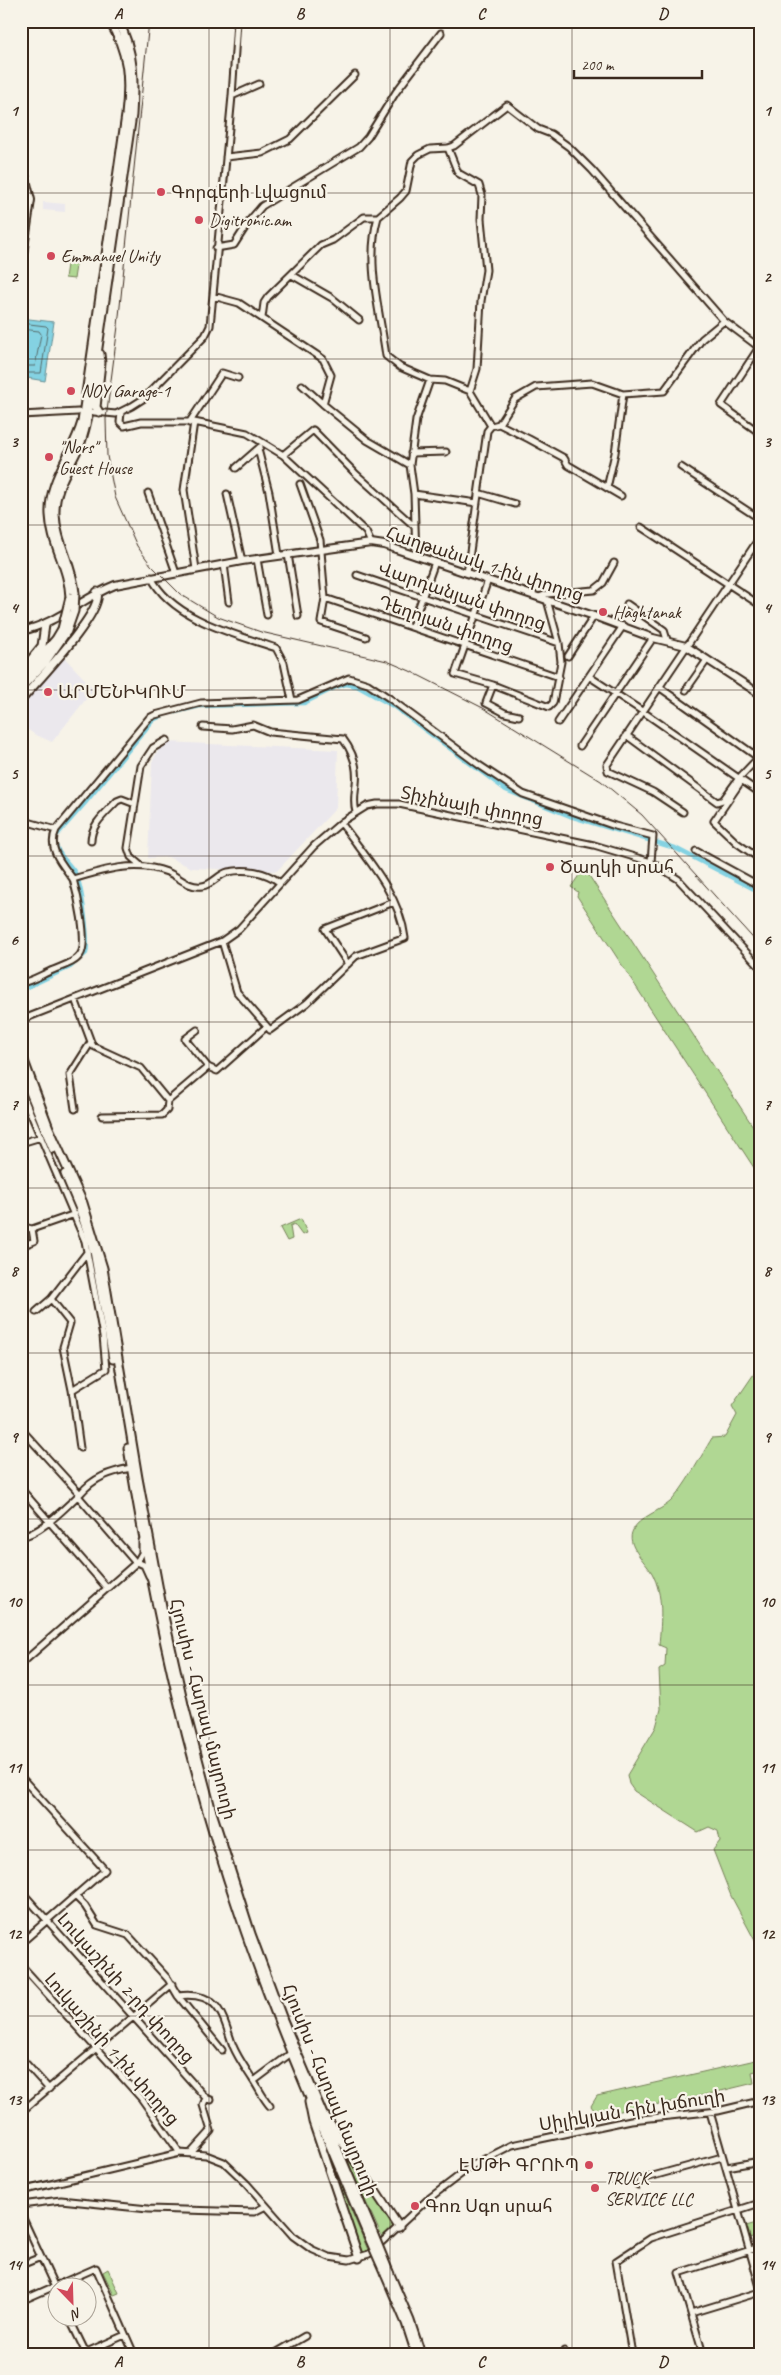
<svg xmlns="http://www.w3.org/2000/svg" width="781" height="2375" font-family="Caveat,'Noto Sans Armenian',sans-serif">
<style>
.built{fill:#ebe8ed}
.green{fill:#b0d793;stroke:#768058}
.water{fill:#84d2e2;stroke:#678f94}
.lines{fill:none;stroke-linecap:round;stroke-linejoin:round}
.shore{stroke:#586d6c;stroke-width:1}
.canal{stroke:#84d2e2;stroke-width:4.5}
.minor-casing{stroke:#3b2a1e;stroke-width:9}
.major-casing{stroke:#3b2a1e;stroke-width:10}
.highway-casing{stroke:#3b2a1e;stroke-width:11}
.minor{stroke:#f7f3e8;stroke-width:5}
.major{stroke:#f7f3e8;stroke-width:6}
.highway{stroke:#f7f3e8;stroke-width:7}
.rail{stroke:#3b2a1e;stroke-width:1}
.highway-bridge-casing{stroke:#3b2a1e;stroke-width:11;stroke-linecap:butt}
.highway-bridge{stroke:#f7f3e8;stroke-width:7}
.grid{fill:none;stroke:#3b2a1e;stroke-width:1;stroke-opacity:0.55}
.poi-dot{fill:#d1495b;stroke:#f7f3e8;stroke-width:2}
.labels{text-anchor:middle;stroke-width:4.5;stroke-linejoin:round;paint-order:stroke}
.poi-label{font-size:18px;fill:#3b2a1e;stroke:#f7f3e8;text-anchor:start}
.street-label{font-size:18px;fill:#3b2a1e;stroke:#f7f3e8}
.neatline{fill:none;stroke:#3b2a1e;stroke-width:2}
.grid-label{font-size:16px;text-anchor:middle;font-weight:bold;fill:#3b2a1e}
</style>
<rect width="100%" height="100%" fill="#f7f3e8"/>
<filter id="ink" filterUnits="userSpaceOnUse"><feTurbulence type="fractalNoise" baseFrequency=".02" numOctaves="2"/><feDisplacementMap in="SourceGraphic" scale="10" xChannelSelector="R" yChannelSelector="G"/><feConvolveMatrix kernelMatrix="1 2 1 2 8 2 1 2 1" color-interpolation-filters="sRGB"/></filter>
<g filter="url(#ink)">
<path class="built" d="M43,202L65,204V212L43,210Z
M62,655L94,689L52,742L34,734L21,725V705Z
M167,742L338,750L336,808L277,871L192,868L168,857L148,858L152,762L159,749Z"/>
<path class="green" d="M68,258L77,259L74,279L65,278Z
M584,868L760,1137V1177L577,896L578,892L571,887Z
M301,1219L307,1233L302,1235L294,1224L290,1226L292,1239L287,1241L280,1228Z
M760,1365V1950L731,1896L713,1850L720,1841L718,1831L709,1827L698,1832L634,1791L629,1784L627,1775L656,1727L661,1709L659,1670L665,1666L666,1648L659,1645C661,1620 664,1596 652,1573C645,1561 625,1545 633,1530C639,1517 660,1511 670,1502C684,1489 701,1456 712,1438L725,1437L737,1415L732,1406Z
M760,2059V2070L752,2072L754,2083L688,2099L602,2114H597L591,2106L597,2096Z
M320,2137L368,2250L364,2252L359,2251Z
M336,2137L390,2218L393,2227L383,2239Z
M760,2222V2235L749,2238L746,2226Z
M108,2269L119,2293L114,2295L103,2272Z"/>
<path class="water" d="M21,318L54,322L45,381L21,377Z"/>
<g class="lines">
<path class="shore" d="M21,323L46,326L48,328L41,373H21
M21,329L39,331L41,334L35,366H21"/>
<path class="canal" d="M175,712L200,706L304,703L336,687L346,684L357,686L393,706L506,790L570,816L675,848L760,892
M21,990L70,967L86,953C89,941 82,884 75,873C69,863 53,851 55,837L85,803L153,720L163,715"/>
<g class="minor-casing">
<path id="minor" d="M232,96L259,84
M448,148L458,173L479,185L482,195L481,219L486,270L481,301L477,369L470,391
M226,157L262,153L290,139L355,75
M378,217C365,262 380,311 386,356L400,367L430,380L445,381L470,391L491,426
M216,248L234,245L250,220L262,206L359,147L368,137L396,92L441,33
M292,275L332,298L359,320
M213,296L239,303L323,359L331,375L323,404L367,440L410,465
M262,318L264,303L268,297L321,245L333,240L364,217H378L400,198L406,191L412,161L418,155L430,149L448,148L454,146L507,105L538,129L551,134L569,147L592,170L724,321L756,345L758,349L721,405L760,433
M302,385L323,404
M94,412L116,414L132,406L143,399L205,336L210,326L232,96L237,21
M121,413L120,422L124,426L141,422H194L247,433L283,455L366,532L371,543
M21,415L78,412
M194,422L184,490L196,569
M189,423L222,373L238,378
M499,424L515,399L536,387L592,383L623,394L664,391L702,339L724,321
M258,449L269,492L279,555
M411,453L446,452
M283,455L313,430L355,473L414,526
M681,467L760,519
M236,468L260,447
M300,484L320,540L325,598L321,622L366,637
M607,488L615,453L623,394
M148,493L176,573
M478,493L515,504
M227,494L242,561
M414,494L477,503
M641,527L760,605
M288,554L298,616
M416,556L414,494L410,465L416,420L430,380
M257,559L267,615
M224,564L229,602
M467,573L487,431L491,426L499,424L529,439L564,458L568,465L621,496
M357,575L559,643
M151,577C172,619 234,634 276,648L284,663L292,700
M488,580L455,674L493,685L549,707L553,703L561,662L559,643L547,600
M539,597L547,594L594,590L603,583L614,563
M325,598L559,677
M627,604L664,630L667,640
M412,626L435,562
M568,656L594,616
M590,677L642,711L760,793
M493,685L486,703L505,713L519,716
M659,687L759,758
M686,690L707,660
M558,722L623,626
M203,727L232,729L253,725L270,732L343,739C353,752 358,767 356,784C355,794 353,802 356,812
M626,735L717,802L723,800L739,778L760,756
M580,746L653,638
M742,780L714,821L737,843L760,859
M683,812L653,792L608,771L607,765L760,537
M21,820L56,830
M91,841C91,824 106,813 117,801L122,799L135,804
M696,851L760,886
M140,865L131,857L128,848L141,766L153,748L167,740
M279,882C266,872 246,868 228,872C219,874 212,885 202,886C188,888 178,876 167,872C136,860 103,870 73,879C62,864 47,849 56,830L149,718L155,715L201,703L298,700L349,678L368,684L389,698L479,765L523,794L615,826L653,836L651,862
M222,941L237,992L270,1030L307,1003L356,956L405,938C400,895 366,857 341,823
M348,964L325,929L394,902
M21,983C32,981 43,974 53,970C62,966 75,963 80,955C89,943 77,893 73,879
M75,999L91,1042L70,1075L75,1109
M21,1020L222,941L239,929L314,846L343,821L367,806L377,804H399L594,845L651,862L678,879L760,967
M197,1030L185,1039L208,1067L217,1071L266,1027
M91,1042L93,1046L141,1068L168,1101
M21,1091L85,1241L103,1336L106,1369L72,1390
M102,1116L162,1115L167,1110L168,1101L208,1067
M21,1143L41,1137
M21,1230L28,1228L32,1229L75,1214
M21,1246L34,1241L32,1229
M51,1299L70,1323L63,1347L72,1390L80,1448
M36,1312L51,1299L88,1251
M21,1429L80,1494C63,1509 43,1532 21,1537
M21,1489L107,1588
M80,1494C94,1477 110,1472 131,1468
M78,1496L136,1563
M137,1562L144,1565L149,1576
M21,1664L137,1562L142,1553V1541
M21,1777L105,1870L21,1943
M21,1891L206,2098L211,2100
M76,1897L85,1906L97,1925L128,1935L168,1979L178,1996L222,2050
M21,1965L141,2098L180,2153
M178,1996C219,1991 222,2014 233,2046C238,2058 246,2069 253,2080C259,2089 263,2098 270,2106
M21,2058L49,2089
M254,2081L290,2054
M21,2112L172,1984
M710,2112L760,2287
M191,2153L211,2131L203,2105L206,2098
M727,2167L760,2161
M638,2185L642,2179L722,2157
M21,2191L180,2153L206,2155L224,2162L247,2184L293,2236L311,2249L329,2257L349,2260L369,2254L427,2200L473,2165L512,2145L631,2120L718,2111L760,2101
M21,2205L61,2200L148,2209L254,2212L266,2206
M21,2214L58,2294
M21,2265L41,2257
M21,2301L96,2268L134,2354
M691,2313L760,2292
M69,2318L86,2353
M564,2351L565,2354
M82,2354L125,2335
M274,2354L305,2336
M632,2354L616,2261L651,2238L760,2203
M703,2354L679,2273L760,2247"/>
</g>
<g class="major-casing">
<path id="major" d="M21,159L31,200L21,268
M21,631C57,624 82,598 115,585L242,561L371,543L384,545L594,616L653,638L686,646L760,694"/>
</g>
<g class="highway-casing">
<path id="highway" d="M99,412L96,407L101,363L100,354
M75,593C73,566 56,542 55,514C54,486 71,466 81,442C84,434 86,425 88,416L132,115C134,82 135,51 118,21
M70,597C69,568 51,544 50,515C48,480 73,454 82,422L126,115C130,81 129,51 109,21
M21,672L42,646L45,625
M21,680L56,639L62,629
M21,688L46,661L67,631
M21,700C35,683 105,611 97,592
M21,1053L49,1128L83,1203L103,1268L138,1478L163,1612L185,1709L212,1812L251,1934L283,2020L371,2228
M21,1070L53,1149
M65,1174L79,1207L94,1251L113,1359
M128,1448C154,1606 187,1761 239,1913C275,2021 322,2125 366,2231
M309,2102L313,2122L359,2258
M326,2117L399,2227
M389,2272L410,2321L421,2354
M385,2274L406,2323L416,2354"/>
</g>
<use href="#minor" class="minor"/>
<use href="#major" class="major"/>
<use href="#highway" class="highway"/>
<path class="rail" d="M149,21L118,326L106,419L107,456L115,497L137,546L151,565L180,594L218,617L261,632L387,661L410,671L483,708L601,781L642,815L760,946"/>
<g class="highway-bridge-casing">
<path id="highway-bridge" d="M62,629L70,597
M67,631L74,611L75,593
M371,2228L389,2272
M366,2231L385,2274"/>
</g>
<use href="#highway-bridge" class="highway-bridge"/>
</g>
</g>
<path class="grid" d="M209,21V2354M390,21V2354M572,21V2354M21,193H760M21,359H760M21,525H760M21,690H760M21,856H760M21,1022H760M21,1188H760M21,1353H760M21,1519H760M21,1685H760M21,1850H760M21,2016H760M21,2182H760"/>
<g class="poi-dot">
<circle cx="161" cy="192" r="5"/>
<circle cx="199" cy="220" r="5"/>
<circle cx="51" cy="256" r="5"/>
<circle cx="71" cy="391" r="5"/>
<circle cx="49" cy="457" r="5"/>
<circle cx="603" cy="612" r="5"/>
<circle cx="48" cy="692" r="5"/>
<circle cx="550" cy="867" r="5"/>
<circle cx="589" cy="2165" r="5"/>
<circle cx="595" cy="2188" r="5"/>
<circle cx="415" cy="2206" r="5"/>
</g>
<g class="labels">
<g class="poi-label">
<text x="171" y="198">Գորգերի Լվացում</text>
<text x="209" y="226">Digitronic.am</text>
<text x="61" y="262">Emmanuel Unity</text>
<text x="81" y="397">NOY Garage-1</text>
<text x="59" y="453">"Nors"<tspan x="59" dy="21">Guest House</tspan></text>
<text x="613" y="618">Haghtanak</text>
<text x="58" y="698">ԱՐՄԵՆԻԿՈՒՄ</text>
<text x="560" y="873">Ծաղկի սրահ</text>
<text x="579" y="2171" text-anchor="end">ԷՄԹԻ ԳՐՈՒՊ</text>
<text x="605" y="2184">TRUCK<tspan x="605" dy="21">SERVICE LLC</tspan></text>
<text x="425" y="2212">Գոռ Սգո սրահ</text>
</g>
<g class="street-label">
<text transform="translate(485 564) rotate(18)" y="6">Հաղթանակ 1-ին փողոց</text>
<text transform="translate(462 596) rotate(19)" y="6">Վարդանյան փողոց</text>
<text transform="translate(446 624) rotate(19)" y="6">Դեղոյան փողոց</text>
<text transform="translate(472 806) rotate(11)" y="6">Տիչինայի փողոց</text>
<text transform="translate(203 1709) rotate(76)" y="6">Հյուսիս - Հարավ մայրուղի</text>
<text transform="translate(126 1988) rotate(48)" y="6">Լուկաշինի 2-րդ փողոց</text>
<text transform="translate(112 2049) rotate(49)" y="6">Լուկաշինի 1-ին փողոց</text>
<text transform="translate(330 2090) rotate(68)" y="6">Հյուսիս - Հարավ մայրուղի</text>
<text transform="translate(632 2110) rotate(-9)" y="6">Սիլիկյան հին խճուղի</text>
</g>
</g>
<rect width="781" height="2375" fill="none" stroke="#f7f3e8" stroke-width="55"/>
<g transform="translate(72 2302) rotate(157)"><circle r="24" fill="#f7f3e8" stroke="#aca397"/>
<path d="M0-4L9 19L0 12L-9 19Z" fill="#d1495b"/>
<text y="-8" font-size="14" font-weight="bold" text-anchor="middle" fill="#3b2a1e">N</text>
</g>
<path d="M574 70v8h128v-8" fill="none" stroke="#3b2a1e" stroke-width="2.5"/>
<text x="581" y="70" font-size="15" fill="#3b2a1e" stroke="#f7f3e8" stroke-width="4" paint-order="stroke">200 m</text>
<rect x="28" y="28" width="726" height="2320" class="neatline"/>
<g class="grid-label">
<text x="118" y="19">A</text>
<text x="300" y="19">B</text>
<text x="481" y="19">C</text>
<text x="663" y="19">D</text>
<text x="14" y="116">1</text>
<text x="767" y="116">1</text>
<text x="14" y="282">2</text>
<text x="767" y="282">2</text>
<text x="14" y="447">3</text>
<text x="767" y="447">3</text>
<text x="14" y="613">4</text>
<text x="767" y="613">4</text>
<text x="14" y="779">5</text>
<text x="767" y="779">5</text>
<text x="14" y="945">6</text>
<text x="767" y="945">6</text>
<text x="14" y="1110">7</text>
<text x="767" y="1110">7</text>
<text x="14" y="1276">8</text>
<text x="767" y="1276">8</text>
<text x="14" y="1442">9</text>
<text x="767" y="1442">9</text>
<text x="14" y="1607">10</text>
<text x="767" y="1607">10</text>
<text x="14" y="1773">11</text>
<text x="767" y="1773">11</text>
<text x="14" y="1939">12</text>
<text x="767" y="1939">12</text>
<text x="14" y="2105">13</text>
<text x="767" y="2105">13</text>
<text x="14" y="2270">14</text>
<text x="767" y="2270">14</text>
<text x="118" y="2367">A</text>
<text x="300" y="2367">B</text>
<text x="481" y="2367">C</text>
<text x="663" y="2367">D</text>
</g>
</svg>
